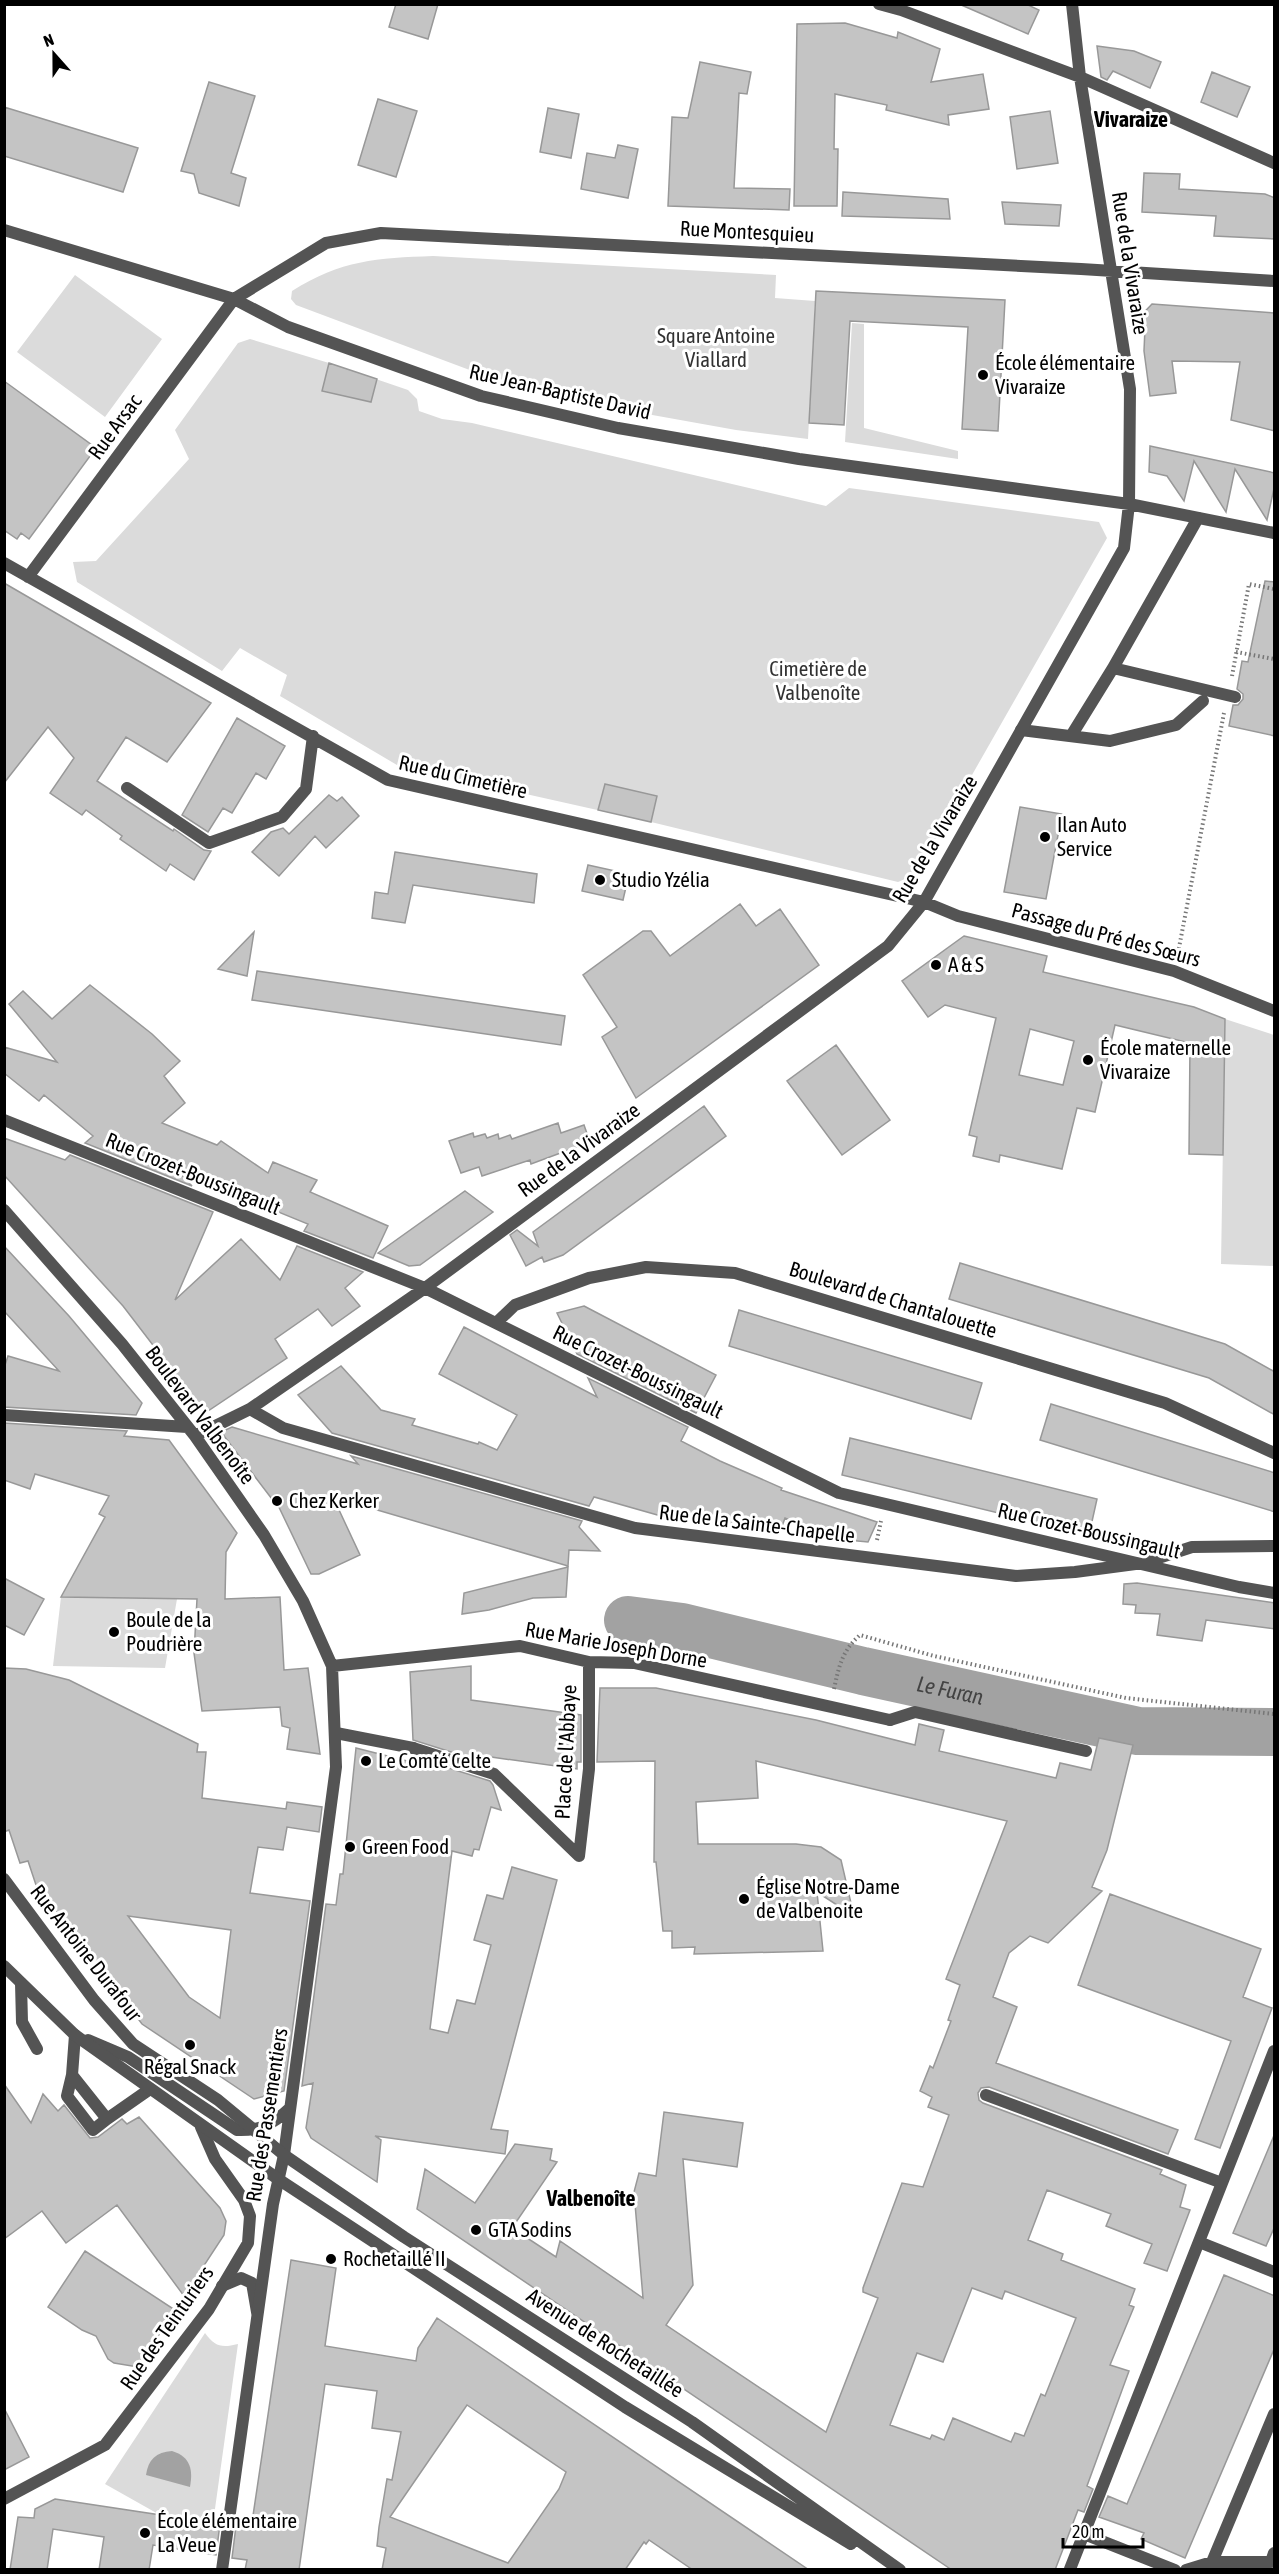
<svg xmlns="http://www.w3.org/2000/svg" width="1279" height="2574" font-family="'Asap Condensed',sans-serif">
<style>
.green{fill:#dbdbdb}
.water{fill:#a2a2a2}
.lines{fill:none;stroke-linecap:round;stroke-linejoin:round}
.river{stroke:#a2a2a2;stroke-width:48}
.building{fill:#c4c4c4;stroke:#989898;stroke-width:1.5;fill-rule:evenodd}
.path{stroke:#767676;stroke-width:4;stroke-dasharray:1.5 3;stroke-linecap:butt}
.service{stroke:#545454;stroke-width:12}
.pedestrian{stroke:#545454;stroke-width:12}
.minor{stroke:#545454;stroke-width:12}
.tertiary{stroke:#545454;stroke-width:12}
.poi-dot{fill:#000;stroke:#fff;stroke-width:2}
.labels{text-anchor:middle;stroke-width:6;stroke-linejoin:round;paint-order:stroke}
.street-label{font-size:21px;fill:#000;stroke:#fff}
.park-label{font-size:21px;fill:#323232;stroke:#fff}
.poi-label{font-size:21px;fill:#000;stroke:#fff;text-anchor:start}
.neighbourhood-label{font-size:22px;font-weight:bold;fill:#000;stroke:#fff}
.water-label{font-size:22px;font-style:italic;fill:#434343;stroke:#fff}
</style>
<rect width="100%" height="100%" fill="#fff"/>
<path class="green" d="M433,256L776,275L775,298L815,301L808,439L736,430L630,411L483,375L296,305L291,299L292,291C341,260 377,258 433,256Z
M75,275L162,339L105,417L17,352Z
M852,323L864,324V428L958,451V459L845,442Z
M250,339L329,363L408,390L417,399L419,411L442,419L472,423L826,506L849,488L1099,522L1107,538L915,875L898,882L651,822L397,765L280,696L287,675L240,648L222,671L77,582L73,562L96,561L189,459L175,430L238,343Z
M1225,1019L1274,1035V1266L1221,1264Z
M61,1597L177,1599L165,1668L53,1666Z
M205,2333C215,2347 222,2348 238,2344L213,2523L160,2515L105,2484Z"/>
<path class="water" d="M172,2451C191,2457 193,2470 190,2487L146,2475C148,2460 156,2452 172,2451Z"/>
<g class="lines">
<path class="river" id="s1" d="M628,1620L682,1627L863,1671L1138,1731L1274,1732"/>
</g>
<path class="building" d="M396,4H438L428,39L389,27Z
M959,4H1026L1039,10L1028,34Z
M845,23L897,38L898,32L940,49L931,82L983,74L989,109L948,115L949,125L886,110L887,105L835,94L834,149H838L837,206H794L797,24Z
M1097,46L1134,51L1161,62L1150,88L1113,71L1107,80L1101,77Z
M700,62L751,72L747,94L739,93L734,188L790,189L789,210L668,206L672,117L688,118Z
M1212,72L1250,87L1237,117L1201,102Z
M209,82L255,96L231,173L246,178L239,206L199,193L194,174L181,171Z
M378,99L417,111L396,177L358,165Z
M4,107L138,148L123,192L4,156Z
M548,108L579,114L571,158L540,152Z
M1050,111L1058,163L1017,169L1010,117Z
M618,145L638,149L628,198L581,189L587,153L615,158Z
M1144,173L1180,174L1179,189L1265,194L1275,198V239L1214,236L1216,216L1142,212Z
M843,192L948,199L950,219L842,216Z
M1002,202L1061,205L1059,226L1005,224Z
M816,291L1005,300L998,431L962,429L968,327L850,321L844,425L809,423Z
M1152,304L1275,313V431L1231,420L1240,362L1172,361L1176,393L1150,396L1144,351L1145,328L1131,326Z
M329,363L377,379L371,402L322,391Z
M4,381L96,448L29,539L21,533L17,539L4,530Z
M1150,446L1275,473V484L1267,520L1235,469L1226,512L1194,461L1184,501L1167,476L1149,472Z
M1265,581L1275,582V736L1229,726L1233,705H1238L1243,699V694L1237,689L1242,661L1248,662Z
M4,583L211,703L167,762L126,737L97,781L173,831L174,829L204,850L211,851L194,880L170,864L166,871L120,839L122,836L86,810L82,815L50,793L74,758L48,727L4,783Z
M237,718L285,746L266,779L256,773L232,813L223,808L208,832L182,815Z
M605,784L657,796L651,822L598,810Z
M329,795L337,801L342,797L359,816L326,848L315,836L279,876L252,852L271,832L283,828L289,834Z
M1020,807L1062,814L1046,899L1004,892Z
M395,852L537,874L534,903L413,885L405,923L372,918L375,892L388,894Z
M588,865L629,874L623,900L582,891Z
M740,904L756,926L780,909L819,965L636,1098L602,1037L617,1027L583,975L643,931H651L670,956Z
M254,932L247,976L218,969Z
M964,936L1047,956L1043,972L1194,1007L1225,1019L1223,1155L1189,1154L1190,1043L1115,1025L1095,1112L1077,1108L1062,1169L1000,1155L999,1162L973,1156L977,1137L969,1135L996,1018L945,1005L928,1017L902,981ZM1030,1029L1074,1041L1063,1085L1019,1075Z
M257,971L565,1016L561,1045L252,1000Z
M90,985L152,1034L180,1061L164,1076L185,1103L162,1123L217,1145L221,1141L268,1173L273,1162L317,1180L310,1192L388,1226L373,1258L304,1231L308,1224L178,1171L192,1186L85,1143L93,1136L44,1095L39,1101L4,1073V1047L57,1062L9,1004L23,991L52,1019Z
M836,1045L890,1120L842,1155L787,1081Z
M704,1106L726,1136L563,1255L544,1262L542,1257L526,1266L510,1235L517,1230L538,1246L533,1232Z
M558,1123L561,1133L584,1125L590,1142L531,1164L530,1160L482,1176L479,1167L461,1173L449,1141L473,1133L474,1137L485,1134L487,1138L498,1134L499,1139L510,1135L512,1139Z
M4,1138L65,1160L70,1155L213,1212L175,1300L241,1239L280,1280L297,1246L363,1272L345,1288L360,1306L332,1326L318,1309L275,1339L287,1358L205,1413L123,1306L4,1175Z
M465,1191L493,1212L420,1265L409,1266L378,1253Z
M4,1246L69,1316L142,1403L136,1415L4,1407V1368L8,1356L59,1371L4,1311Z
M960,1263L1225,1344L1275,1372V1415L1209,1378L949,1299Z
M584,1306L716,1375L696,1413L577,1354L557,1313Z
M739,1310L982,1383L971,1419L729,1346Z
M464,1327L597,1397L588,1378L688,1427L681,1441L720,1461L782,1488L781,1490L877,1522L868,1542L836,1539L785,1518L780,1532L660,1518L661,1516L594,1497L589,1506L332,1433L298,1395L341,1366L381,1410L415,1419L412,1425L478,1444L479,1442L497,1450L517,1415L439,1374Z
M1051,1404L1275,1473V1512L1040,1440Z
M4,1423L127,1431L124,1436L169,1440L237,1533L226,1552L225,1599L280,1597L284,1670L308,1668L320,1754L287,1749L290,1728L282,1726L280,1707L202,1711L194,1653L197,1599L61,1597L105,1517L99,1514L109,1496L35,1474L30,1489L4,1480Z
M232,1427L358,1464L351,1456L582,1521L579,1527L600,1551L569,1550L568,1566L333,1497L360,1555L319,1574H311L275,1499V1503L221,1432Z
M850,1438L1097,1499L1089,1535L842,1475Z
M568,1567L566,1597L533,1598L489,1610L462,1614L464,1593Z
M4,1578L44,1599L24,1635L4,1625Z
M1137,1583L1275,1603V1629L1206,1620L1202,1641L1157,1635L1160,1614L1135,1613L1136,1605L1123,1604L1124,1584Z
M471,1666V1700L581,1715V1762H577V1769L484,1756L486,1763L413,1740L410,1672Z
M4,1668L26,1669L69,1680L198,1744L197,1752H206L202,1798L286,1809L287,1802L322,1807L319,1832L287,1827L283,1850L258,1847L250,1893L310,1901L284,2091L254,2099L142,2024L36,1885L28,1861L20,1863L9,1830L4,1832ZM128,1916L231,1930L220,2018L189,1997Z
M600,1688H656L816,1720L915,1745L919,1724L944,1730L939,1751L1056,1778L1060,1763L1091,1770L1099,1738L1133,1745L1107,1850L1092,1887L1102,1891L1048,1943L1030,1936L1009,1953L993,1997L1017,2007L996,2063L1178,2130L1168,2154L989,2087L981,2088L978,2093L979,2100L983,2103L1162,2170L1160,2174L1186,2185L1180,2207L1190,2210L1167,2271L1144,2263L1152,2244L1106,2226L1111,2214L1047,2190L1028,2240L1063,2254L1061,2260L1135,2289L1129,2305L1134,2307L1110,2365L1129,2371L1087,2486L1093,2489L1084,2512L1078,2510L1055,2570H952L417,2209L425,2169L475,2203L515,2144L552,2149L550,2160L557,2162L512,2228L556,2257L560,2241L643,2298L634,2192L639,2173L656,2176L664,2112L743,2123L737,2167L683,2159L693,2285L666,2325L826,2432L878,2298L863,2292V2288L902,2183L923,2187L949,2115L928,2107L932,2097L920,2091L930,2066L933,2068L951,2021L948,2020L960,1985L946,1979L1007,1821L756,1761L758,1798L696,1802L698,1844H796L821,1847L841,1860L854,1916L817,1892L823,1951L694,1954L695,1947L672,1948V1931H663L656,1862H654L655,1761L597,1762ZM972,2288L1002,2299L1005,2291L1076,2318L1045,2396L1041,2394L1024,2436L1015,2433L1011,2442L953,2418L944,2440L932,2435L930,2439L890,2425L917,2353L943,2362Z
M356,1748L415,1763L414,1757L490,1781L493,1785L501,1810L491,1807L479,1850L474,1849L472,1856L452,1851L430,2029L448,2033L457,2000L475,2004L491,1945L474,1940L487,1895L503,1899L512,1867L557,1880L491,2129L508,2131L505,2154L375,2136L381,2140L377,2182L311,2138L306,2128L313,2083L302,2086L326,1904L336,1905L340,1874H343Z
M1110,1894L1261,1949L1243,1997L1272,2008L1220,2148L1195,2139L1231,2041L1078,1985Z
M4,2084L31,2123L43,2094L58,2111L64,2105L90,2138L98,2137L122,2119L127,2124L139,2117L220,2208L226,2221L224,2235L184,2296L117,2205L66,2243L42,2211L4,2239Z
M1275,2133V2226L1266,2246L1233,2233Z
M85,2251L175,2310L138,2367L114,2363L108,2359L96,2336L82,2330L48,2307Z
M291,2260L336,2268L325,2346L416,2361L418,2348L437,2318L809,2570H693L649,2540L646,2544L644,2542L625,2570H382L386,2548L377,2546L379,2527L387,2479L392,2480L401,2432L372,2428L377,2391L325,2384L299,2570H245L247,2560L232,2558L236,2526L251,2529ZM467,2405L566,2472L559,2489L508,2563L390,2517Z
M1224,2275L1275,2296V2347L1185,2558L1141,2539L1144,2533L1099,2517L1108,2496L1127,2504Z
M4,2408L29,2457L4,2470Z
M55,2499L220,2524L216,2555L153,2545L149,2570H99L104,2537L53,2529L47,2570H10L18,2517L34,2518L35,2509Z"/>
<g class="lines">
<path class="path" d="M1236,652L1274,659
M1232,676L1249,584L1274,589
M1178,953L1224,713
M877,1540L881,1521
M834,1689C839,1666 842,1651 860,1635L934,1656L1126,1698L1274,1714"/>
<path class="service" d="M1198,518L1113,668L1235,697
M1021,730L1110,741L1176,725L1203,701
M1071,736L1113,668
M890,1720L915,1712L1086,1751
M21,1983L22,2022L37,2049
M75,2035L72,2075L107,2119L150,2089
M72,2075L67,2096L93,2130L107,2119
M986,2095L1222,2183
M1199,2242L1274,2272
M222,2286L241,2278L252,2283L257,2312
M1084,2534L1175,2570
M1212,2562L1274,2414
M1070,2569L1274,2051
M1186,2570L1212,2562H1271L1274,2553"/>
<path class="pedestrian" d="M336,1733L413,1748"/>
<path class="minor" d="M879,4L901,10L1080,77L1274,163
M4,230L234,299L288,327L481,396L618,428L799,459L1129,504L1274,533
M4,563L388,780L924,902L958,916L1174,971L1274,1011
M28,577L234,299L326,243L381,233L1081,269L1274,281
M127,788L209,843L282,817L306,789L313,736
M4,1120L425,1288L839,1493L1239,1587L1274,1593
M4,1210L122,1344L195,1436L264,1535L303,1601L332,1666L336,1767L284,2155L273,2204L222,2570
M496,1323L515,1305L589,1278L646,1267L735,1273L1165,1403L1274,1453
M250,1409L283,1428L635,1528L1016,1576L1075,1572L1143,1563L1192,1547L1274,1546
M4,1415L187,1427
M195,1436L250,1409L425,1288L888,946L924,902L1124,548L1129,504L1130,389L1080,77L1072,4
M332,1666L520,1646L589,1662L634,1663L890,1720
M413,1748L494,1774L579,1856L589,1769V1662
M88,2040L128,2057L237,2130C261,2131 273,2124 290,2108
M4,2499L105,2445L209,2309L248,2243L250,2216L244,2200L215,2159L201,2127"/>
<path class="tertiary" d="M4,1879L94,2000L133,2044L218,2100L284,2155L316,2177L404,2237L692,2422L900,2570
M4,1966L75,2035L278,2179L625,2407L851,2544"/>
</g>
<g class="poi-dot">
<circle cx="983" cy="375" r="6"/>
<circle cx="1045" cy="837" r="6"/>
<circle cx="600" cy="880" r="6"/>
<circle cx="936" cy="965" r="6"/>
<circle cx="1088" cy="1060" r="6"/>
<circle cx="277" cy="1501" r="6"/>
<circle cx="114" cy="1632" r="6"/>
<circle cx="366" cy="1761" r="6"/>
<circle cx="350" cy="1847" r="6"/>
<circle cx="744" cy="1899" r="6"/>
<circle cx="190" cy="2045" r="6"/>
<circle cx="476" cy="2230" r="6"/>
<circle cx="331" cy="2259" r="6"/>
<circle cx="145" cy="2533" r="6"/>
</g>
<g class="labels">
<g class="street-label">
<text transform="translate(747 232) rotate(3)" y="7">Rue Montesquieu</text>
<text transform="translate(1130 263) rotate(81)" y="7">Rue de la Vivaraize</text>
<text transform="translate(560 392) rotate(13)" y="7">Rue Jean-Baptiste David</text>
<text transform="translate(115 427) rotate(-54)" y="7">Rue Arsac</text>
<text transform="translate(463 777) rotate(13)" y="7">Rue du Cimetière</text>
<text transform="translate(935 839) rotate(-59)" y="7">Rue de la Vivaraize</text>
<text transform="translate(1106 935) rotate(15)" y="7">Passage du Pré des Sœurs</text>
<text transform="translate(579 1150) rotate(-36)" y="7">Rue de la Vivaraize</text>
<text transform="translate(193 1174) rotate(22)" y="7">Rue Crozet-Boussingault</text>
<text transform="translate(893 1300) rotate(17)" y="7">Boulevard de Chantalouette</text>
<text transform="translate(638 1372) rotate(26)" y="7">Rue Crozet-Boussingault</text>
<text transform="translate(200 1415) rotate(53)" y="7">Boulevard Valbenoîte</text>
<text transform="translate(757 1524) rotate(7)" y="7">Rue de la Sainte-Chapelle</text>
<text transform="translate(1089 1531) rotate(13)" y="7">Rue Crozet-Boussingault</text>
<text transform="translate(616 1645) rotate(10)" y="7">Rue Marie Joseph Dorne</text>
<text transform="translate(566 1752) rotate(-87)" y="7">Place de l'Abbaye</text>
<text transform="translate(86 1953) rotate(52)" y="7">Rue Antoine Durafour</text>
<text transform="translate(267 2115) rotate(-81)" y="7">Rue des Passementiers</text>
<text transform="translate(167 2328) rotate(-55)" y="7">Rue des Teinturiers</text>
<text transform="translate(605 2343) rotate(33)" y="7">Avenue de Rochetaillée</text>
</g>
<g class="park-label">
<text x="716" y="343">Square Antoine<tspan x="716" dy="24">Viallard</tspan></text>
<text x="818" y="676">Cimetière de<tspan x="818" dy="24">Valbenoîte</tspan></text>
</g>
<g class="poi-label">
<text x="995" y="370">École élémentaire<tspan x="995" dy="24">Vivaraize</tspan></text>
<text x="1057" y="832">Ilan Auto<tspan x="1057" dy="24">Service</tspan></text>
<text x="612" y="887">Studio Yzélia</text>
<text x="948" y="972">A &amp; S</text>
<text x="1100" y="1055">École maternelle<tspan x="1100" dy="24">Vivaraize</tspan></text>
<text x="289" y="1508">Chez Kerker</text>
<text x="126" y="1627">Boule de la<tspan x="126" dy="24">Poudrière</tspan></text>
<text x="378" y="1768">Le Comté Celte</text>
<text x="362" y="1854">Green Food</text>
<text x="756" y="1894">Église Notre-Dame<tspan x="756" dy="24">de Valbenoite</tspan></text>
<text x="190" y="2074" text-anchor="middle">Régal Snack</text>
<text x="488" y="2237">GTA Sodins</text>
<text x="343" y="2266">Rochetaillé II</text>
<text x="157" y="2528">École élémentaire<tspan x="157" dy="24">La Veue</tspan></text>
</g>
<g class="neighbourhood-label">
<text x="1131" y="127">Vivaraize</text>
<text x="591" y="2206">Valbenoîte</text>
</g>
<g class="water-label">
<text dy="8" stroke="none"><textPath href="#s1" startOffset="330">Le Furan</textPath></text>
</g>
</g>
<rect width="1279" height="2574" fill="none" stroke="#000000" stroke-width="12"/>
<g transform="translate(54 54) rotate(339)" stroke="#ffffff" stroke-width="4.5" paint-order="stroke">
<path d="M0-4.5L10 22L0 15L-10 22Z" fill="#000000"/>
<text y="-9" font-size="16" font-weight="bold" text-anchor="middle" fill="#000000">N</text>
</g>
<path d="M1063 2538v9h80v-9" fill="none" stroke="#000000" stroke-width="3"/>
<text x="1072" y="2538" font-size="18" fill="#000000" stroke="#ffffff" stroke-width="4.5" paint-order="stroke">20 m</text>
</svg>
